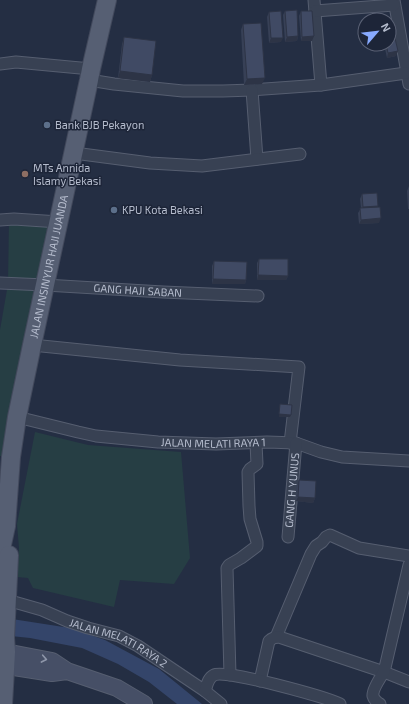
<svg xmlns="http://www.w3.org/2000/svg" width="409" height="704" font-family="'Exo 2',sans-serif">
<style>
.green{fill:#263e44}
.water{fill:#34456a}
.lines{fill:none;stroke-linecap:round;stroke-linejoin:round}
.street-casing{stroke:#565e70;stroke-width:13}
.secondary-casing{stroke:#565e70;stroke-width:18}
.primary-casing{stroke:#42495c;stroke-width:20}
.street{stroke:#384153;stroke-width:11}
.secondary{stroke:#464f66;stroke-width:16}
.primary{stroke:#565f73;stroke-width:18}
.wall{fill:#374056}
.shaded-wall{fill:#2d3446}
.building{fill:#404a64;stroke:#2d3446}
.oneway{stroke:#8e96a9}
.service-dot{fill:#5c6f8a;stroke:#1d2538;stroke-width:1.5}
.education-dot{fill:#8d6e63;stroke:#1d2538;stroke-width:1.5}
.labels{text-anchor:middle;stroke-width:3;stroke-linejoin:round;paint-order:stroke}
.poi-label{font-size:11px;fill:#b5bccd;stroke:#1d2538;text-anchor:start}
.street-label{font-size:11px;fill:#b5bccd;stroke:#1d2538}
</style>
<rect width="100%" height="100%" fill="#242e43"/>
<path class="green" d="M9,220L59,222L11,457L0,456V330L8,284Z
M35,432L88,445L181,452L190,558L174,584L120,580L114,607L33,588L28,578L17,577L19,548L17,524Z"/>
<path class="water" d="M12,619L70,628L105,640L159,669L202,704H177L149,682L118,664L82,648L30,638L11,636Z"/>
<g class="lines">
<g class="street-casing">
<g id="street">
<path d="M314,0L321,85"/>
<path d="M394,0L409,84"/>
<path d="M315,11L394,5"/>
<path d="M0,64L16,62L91,69"/>
<path d="M89,80L114,84L183,91H223L252,90L321,85L406,73"/>
<path d="M252,90L257,159"/>
<path d="M74,153L150,163L202,166L300,154"/>
<path d="M0,220L14,219L59,222"/>
<path id="s1" d="M0,283L45,285L163,292L258,296"/>
<path d="M32,345L180,360L299,367L290,443"/>
<path id="s2" d="M17,417L78,432L96,436L158,442L216,444L267,442L296,443L321,452L342,457L409,461"/>
<path id="s3" d="M288,537L296,443"/>
<path id="s4" d="M7,600L42,610L67,621L88,628L119,636L138,646L205,691L221,704"/>
<path d="M276,637L311,554L316,546L322,542L326,537L330,535L359,548L409,556"/>
<path d="M230,675L227,568L229,565L241,558L257,546V542L250,519L249,506L248,472L250,469L257,464L256,443"/>
<path d="M260,681L269,641C272,638 275,637 279,637L384,672L409,682"/>
<path d="M205,691C207,685 208,678 214,675C226,669 325,697 340,704"/>
<path d="M380,704C377,702 374,700 373,696C372,690 380,678 384,672L409,565"/>
</g>
</g>
<g class="secondary-casing">
<path id="secondary" d="M0,651L52,661L67,671L117,688L144,704
M0,665L52,673L67,671"/>
</g>
<g class="primary-casing">
<g id="primary">
<path id="s5" d="M0,569L1,549L6,526L11,457L17,417L32,345L89,80L91,69L107,0"/>
<path d="M3,704L6,652L5,638L9,555"/>
</g>
</g>
<use href="#street" class="street"/>
<use href="#secondary" class="secondary"/>
<use href="#primary" class="primary"/>
</g>
<path class="wall" d="M285,11L298,36L297,41L285,42L283,15Z
M301,11L312,41H301L299,16Z
M269,12L281,42L269,43L267,17Z
M243,24L262,84L244,85L241,30Z
M124,37L152,75L150,82L118,78L122,44Z
M384,44H389L396,56L387,58Z
M409,186V209H408L407,191Z
M362,194L378,207L379,223L359,224L358,213L361,208L360,199Z
M259,259L288,276L286,280H257V263Z
M214,261L246,280L245,284H212V266Z
M299,480L315,498L313,503L296,501L297,485Z"/>
<path class="shaded-wall" d="M298,36L297,41L285,42L287,37Z
M314,36L312,41H301L302,37Z
M271,38H283L281,42L269,43Z
M398,51L396,56L387,58L388,53Z
M120,71L152,75L150,82L118,78Z
M265,78L262,84L244,85L247,79Z
M378,206L377,210L361,211L363,207Z
M381,218L379,223L359,224L361,220Z
M258,275L288,276L286,280H257Z
M213,279L246,280L245,284H212Z
M279,414L291,415L290,417H279Z
M298,497L315,498L313,503L296,501Z"/>
<path class="building" d="M297,10L298,36L287,37L285,11Z
M281,11L283,38H271L269,12Z
M301,11H312L314,36L302,37Z
M261,23L265,78L247,79L243,24Z
M392,26L398,51L388,53L386,44H389V27Z
M124,37L156,41L152,75L120,71Z
M377,193L378,206L363,207L362,194Z
M380,207L381,218L361,220L360,208Z
M259,259H288V276L258,275Z
M214,261L247,262L246,280L213,279Z
M280,404L292,405L291,415L279,414Z
M299,480L316,481L315,498L298,497Z"/>
<defs><path id="oneway-chevron" d="M-2-3.5L2.5 0L-2 3.5" fill="none" stroke-width="1.6" stroke-linecap="round" stroke-linejoin="round"/></defs>
<use class="oneway" href="#oneway-chevron" transform="translate(44 659) rotate(11)"/>
<g class="service-dot">
<circle cx="47" cy="125" r="4"/>
<circle cx="114" cy="210" r="4"/>
</g>
<circle class="education-dot" cx="25" cy="174" r="4"/>
<g class="labels">
<g class="poi-label">
<text x="55" y="129">Bank BJB Pekayon</text>
<text x="33" y="172">MTs Annida<tspan x="33" dy="13">Islamy Bekasi</tspan></text>
<text x="122" y="214">KPU Kota Bekasi</text>
</g>
<g class="street-label">
<text dy="4" stroke="none"><textPath href="#s5" startOffset="307">JALAN INSINYUR HAJI JUANDA</textPath></text>
<text dy="4" stroke="none"><textPath href="#s1" startOffset="138">GANG HAJI SABAN</textPath></text>
<text dy="4" stroke="none"><textPath href="#s2" startOffset="199">JALAN MELATI RAYA 1</textPath></text>
<text dy="4" stroke="none"><textPath href="#s3" startOffset="47">GANG H YUNUS</textPath></text>
<text dy="4" stroke="none"><textPath href="#s4" startOffset="120">JALAN MELATI RAYA 2</textPath></text>
</g>
</g>
<g transform="translate(377 32) rotate(62)"><circle r="19" fill="#1d2538" stroke="#5a6174"/>
<path d="M0-3L7 15L0 10L-7 15Z" fill="#88aaff"/>
<text y="-6" font-size="11" font-weight="bold" text-anchor="middle" fill="#b5bccd">N</text>
</g>
</svg>
